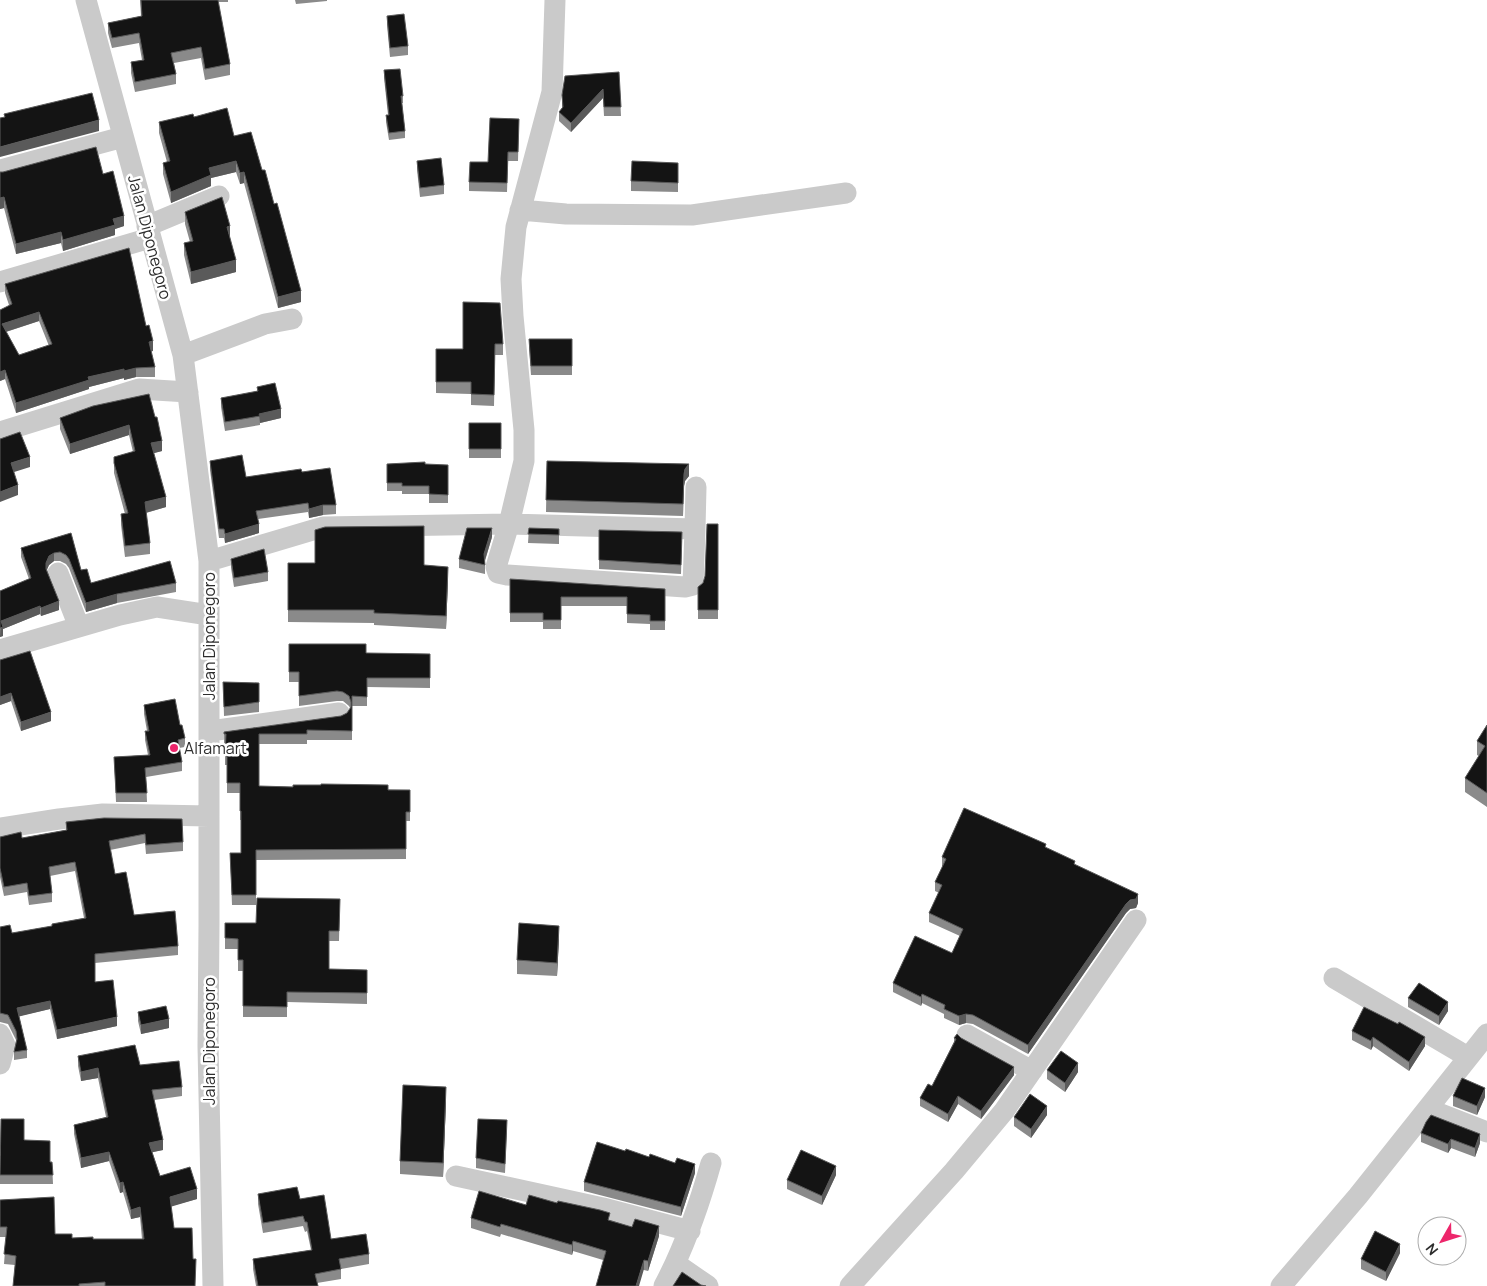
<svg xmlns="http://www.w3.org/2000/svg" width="1487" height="1286" font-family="Manrope,sans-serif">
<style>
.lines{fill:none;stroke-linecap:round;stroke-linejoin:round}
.minor{stroke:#cacaca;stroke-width:21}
.wall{fill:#8a8a8a;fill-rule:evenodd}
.shaded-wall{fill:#5a5a5a}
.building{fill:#141414;stroke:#5a5a5a;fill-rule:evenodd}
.poi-dot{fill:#ed266b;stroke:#fff;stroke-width:2}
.labels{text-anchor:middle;stroke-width:5;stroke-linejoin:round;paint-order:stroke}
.street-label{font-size:16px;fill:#2d2d2d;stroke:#fff}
.poi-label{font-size:16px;fill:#2d2d2d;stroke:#fff;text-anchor:start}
</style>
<rect width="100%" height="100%" fill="#fff"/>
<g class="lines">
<path class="minor" d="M86,0L183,355L209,561V925L208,1046L213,1286
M0,170L123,137
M520,210L566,214L692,215L846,193
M147,226L219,196
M0,282L150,238
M183,355L265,324L292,319
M0,432L139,389L188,392
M695,529L696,487
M209,561L323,527L509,524L695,529L693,585L685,587L507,575L498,573L496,567L509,524L524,461V430L513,316L511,279L516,227L552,92L555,0
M58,573L79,627
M0,650L120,615L157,607L209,615
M210,731L339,713
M0,828L59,819L103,814L209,816
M1334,978L1468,1057
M0,1034L5,1045L0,1064
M967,1035L1032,1071
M1428,1109L1487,1132
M456,1176L603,1208L690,1231
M676,1264L708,1286
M664,1286C685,1246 699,1206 711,1163
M850,1286L954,1171L1004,1111L1136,920
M1281,1286L1358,1196L1487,1034"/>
</g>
<path class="wall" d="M140,0H228V2H218L230,64V75L205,80L201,58L174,63L176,74V84L135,92L131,73V62L142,60L139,43L112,48L108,33V23L141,16Z
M295,0H327V1L296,4Z
M387,16L408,46V55L390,57L387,25Z
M384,70L403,96V103H402L405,131V138L389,140L386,122V115H388L384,78Z
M619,72L621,116H604L603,98L571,132L559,121V112L562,108V95Z
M194,117L234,136L262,170L301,302L278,308L244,183L240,184L236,172L211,178V186L171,203L163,174V163L167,162L159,133V122Z
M519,119L518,161H508L507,192L469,191V182L488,162Z
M417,161L444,185V194L420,197L417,170Z
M678,163V192L631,191V181Z
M0,172L103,174L124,226L115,229V235L63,251L61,243L16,254L4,208L0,209Z
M185,212L230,238L236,272L191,284L184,255V243L190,242L185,224Z
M5,284L146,326L153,351H151L155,367V377H136L124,380V378L89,387V389L16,413L5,379L0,381L9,305L5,293ZM39,321L49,346L19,355L6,332Z
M463,302L503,344V355H495L494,406L471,405V394L436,393V349H463Z
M529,339H572V375H531L529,348Z
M257,387L281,418L260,423V425L225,431L221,407V398L257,391Z
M149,394L162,451L153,453L166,507L146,513L150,543V554L125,557L121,525V514H125L114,473V457L133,452L129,435L70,454L60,429V418Z
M469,423H501V458H469Z
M210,461L246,477L302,472L336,505V514L323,515L309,518L308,512L258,519L259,533L225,543L224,538H219L210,470Z
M547,461L689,476L685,481L684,486L683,516L546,512Z
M387,464H425L448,495V503H429V494H402V491H387Z
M529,528L559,529V544L528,543Z
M599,530L682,541L681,574L599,569Z
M71,533L81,570L91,583H176V592L117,603L86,612L69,568L66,564L60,561H54L49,565L47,569L59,610L41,616L40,614L3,629V636L0,637V591L29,579L21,557V548Z
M492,537L485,561V574L459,568V559Z
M231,559L268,572V581L234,587L231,568Z
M288,563L424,565L448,579L446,629L374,625V623L288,622Z
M510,579L665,589V630H650V624L627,623V606H561V629H543V622H510Z
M698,587L718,610V619H698Z
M289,644L366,653L430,654V688L367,687V706H352V740H307V744H259V786L410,790V821H406V859L256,860V905H232L230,853H241V820H240V793H227V765H225V744H224V732L341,716L347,713L350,708L349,706L343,701H337L299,706V682H289Z
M0,660L51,721L21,731L11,701L0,705Z
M223,682L259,683V712L224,716Z
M144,705L180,725L185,738V747L179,748L182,762V771L146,777L147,802H116L114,757L148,755L145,740V731H147L144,714Z
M1487,725V807L1465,792V778L1479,756L1477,755V741Z
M104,818L183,842V851L146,854L145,843L110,850L115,874L134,915L178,946V955L95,963V982L117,1026L57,1039L50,1009L19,1016L27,1050V1058L14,1060V1052L16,1040L8,1024L0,1022V927L12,933L52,926V924L84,918L75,871L50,876L52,893V902L29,905L27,892L4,896L0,877V837L22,838L66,830V822Z
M1046,848L1138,903L1136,908L1130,909L1126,913L1028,1054L973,1024L966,1023L959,1025L944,1018V1014L922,1003L921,1006L893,992V983L952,953L960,936L929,922V913L939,893L935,891V882L943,866H942V857Z
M340,899L339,941H329V969L367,970V1004L287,1002V1017H243V971H238V949H225V923H256Z
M559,939L557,976L517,974V960Z
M1408,998L1448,1011L1439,1025L1408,1007Z
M138,1012L169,1028L141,1034L138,1021Z
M1398,1024L1425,1046L1409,1071L1373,1046L1371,1050L1352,1040V1031Z
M954,1038H961L1014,1075L981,1119L958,1104L948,1122L920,1106V1098L932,1086L954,1042Z
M78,1056L140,1065L182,1087V1096L154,1100L163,1150L152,1152L160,1176L197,1199L171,1206L174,1228L193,1259L195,1286H13L15,1265L4,1264L6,1237H0V1200L55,1234L72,1238L93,1239H142L140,1217L131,1219L123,1192L120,1193L109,1161L81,1168L74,1134V1125L106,1117L98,1078L81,1081L78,1066Z
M1047,1070L1078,1072L1065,1092L1047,1079Z
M1453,1096L1485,1097L1477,1115L1453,1106Z
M446,1101L443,1177L400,1174V1161Z
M1047,1115L1031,1138L1014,1126V1117Z
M507,1129L505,1173L476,1168V1158Z
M1421,1133L1480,1143L1475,1157L1451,1148L1448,1153L1421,1142Z
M24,1140L50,1162H52L53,1184H0V1156Z
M695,1173L681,1216L584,1191V1182Z
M836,1175L822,1205L787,1189V1180Z
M258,1194L300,1199L331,1239L369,1254V1264L341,1269V1279L317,1283L318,1286H256L253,1269V1259L311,1250L307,1231L305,1232L303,1226L263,1233L258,1204Z
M526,1205L610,1220L659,1236L648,1271L603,1260L573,1251L572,1255L501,1234L500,1237L471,1228V1218Z
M1400,1253L1386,1281L1361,1269V1259Z"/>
<path class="shaded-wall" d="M603,89V98L571,132V123Z
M99,120V131L0,157V147Z
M236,161V172L211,178V186L171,203V192L209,168Z
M244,172V183L240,184V173Z
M4,197V208L0,209V198Z
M124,216V226L115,229V235L63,251V240L113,219Z
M230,226V238L227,227Z
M61,232V243L16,254V244Z
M236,260V272L191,284V272Z
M301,291V302L278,308V297Z
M39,312V321L2,333V324Z
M153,341V351L149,352V342Z
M136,368V377L124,380V371Z
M124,369V378L89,387V389L16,413V403L88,377Z
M5,370V379L0,381V372Z
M281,409V418L260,423L259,414Z
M129,425V435L70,454V444Z
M162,441V451L151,454V443Z
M30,457V467L11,473V463Z
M689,464V476L685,481L684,486L683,516L684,474L685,469Z
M18,485V495L0,502V492Z
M166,497V507L145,513V502Z
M323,505V515L309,518V509Z
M259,524V533L225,543V534Z
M492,528V537L484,563V554Z
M54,553V561L49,565L46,572V563L49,556Z
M448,567V579L446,629V616Z
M117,594V603L86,612V603Z
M59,601V610L41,616V608Z
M40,606V614L3,629V636L0,637L1,621Z
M11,693V701L0,705V697Z
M51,712V721L21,731V722Z
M1138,894V903L1136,908L1130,909L1126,913L1028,1054V1045L1126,904Z
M559,926V939L557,976V963Z
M922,994V1003L921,1006V997Z
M50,1001V1009L17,1017V1008Z
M1448,1002V1011L1439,1025V1016Z
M966,1014V1023L959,1025V1016Z
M117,1017V1026L57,1039V1030Z
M169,1019V1028L141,1034V1025Z
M1373,1037V1046L1371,1050V1041Z
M1425,1037V1046L1409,1071V1062Z
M1078,1063V1072L1065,1092V1083Z
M1014,1067V1075L981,1119V1111Z
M98,1068V1078L81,1081V1072Z
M446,1087V1101L443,1177V1163Z
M1485,1088V1097L1477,1115V1106Z
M958,1096V1104L948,1122V1114Z
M1047,1106V1115L1031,1138V1129Z
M1480,1134V1143L1475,1157V1148Z
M1451,1139V1148L1448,1153V1144Z
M163,1140V1150L149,1153V1143Z
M109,1152V1161L81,1168V1158Z
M695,1164V1173L681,1216V1207Z
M836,1166V1175L822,1205V1196Z
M123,1182V1192L120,1193V1183Z
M197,1189V1199L170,1207V1197Z
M140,1207V1217L131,1219V1210Z
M659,1226V1236L648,1271V1261Z
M573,1241V1251L572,1255V1245Z
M1400,1244V1253L1386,1281V1272Z
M644,1260V1269L639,1286H636Z"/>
<path class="building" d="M141,0H218L230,64L205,69L201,47L171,53L176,74L135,82L131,62L144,60L139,33L112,38L108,23L142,16Z
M404,14L408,46L390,48L387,16Z
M400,69L403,96H401L405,131L389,133L386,115H389L384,70Z
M619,72L621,107H604L603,89L571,123L559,112L563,107L562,95L565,76Z
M92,93L99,120L0,147V118L5,117L4,114Z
M227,108L234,136L251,132L262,170H265L274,204L277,203L301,291L278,297L244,172L240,173L236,161L209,168L211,175L171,192L163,163L170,161L159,122L193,114L194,117Z
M490,118L519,119L518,152H508L507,183L469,182L470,162H488Z
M96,147L103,174L113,171L124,216L113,219L115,225L63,240L61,232L16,244L4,197L0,198V172H3Z
M441,158L444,185L420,188L417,161Z
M632,161L678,163V183L631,181Z
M222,197L230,226L227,227L236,260L191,272L184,243L193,241L185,212Z
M129,248L146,326L149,325L153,341L149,342L155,367L136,368L124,371V369L88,377L89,380L16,403L5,370L0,372V310L12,304L5,284ZM39,312L52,344L19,355L2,324Z
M463,302L500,303L503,344H495L494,395L471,394V382H436V349H463Z
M529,339H572V366H531Z
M275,383L281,409L259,414L260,416L225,422L221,398L258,391L257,387Z
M149,394L155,417H157L162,441L151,443L166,497L145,502L150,543L125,546L121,514L128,513L114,463V457L135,451L129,425L70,444L60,418L93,406Z
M469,423H501V449H469Z
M20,432L30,457L11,463L18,485L0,492V439Z
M242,455L246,477L301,469L302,472L330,468L336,505H323L309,509L308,503L256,511L259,524L225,534L224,529H219L210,461Z
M547,461L689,464L685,469L684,474L683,504L546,500Z
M425,462V464L448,465V495L429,494V486H402V483H387V464Z
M707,524H718V610H698V587L703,583L705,576Z
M424,526V565L448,567L446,616L374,613V610H288V563H315V530L325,527Z
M467,528H492L484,554L485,565L459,559Z
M529,528L559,529V535L528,534Z
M599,530L682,532L681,565L599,560Z
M71,533L81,570L87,569L91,583L170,561L176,583L117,594L86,603L69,559L66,555L60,552L54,553L49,556L46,563V569L59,601L41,608L40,606L1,621L3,627L0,628V591L31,578L21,548Z
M264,549L268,572L234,578L231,559Z
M510,579L665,589V621H650V615L627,614V597H561V620H543V613H510Z
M289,644H366V653L430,654V678H367V697L352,696V731L307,730V734H259V786L293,787V785H321V784L388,785V790H410V812H406V849L256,850V895H232L230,853H241V811H240V783H227V756H225L226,734H224V732L341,716L347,713L351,707V702L349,696L343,692L337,691L299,696V672H289Z
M30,651L51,712L21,722L11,693L0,697V660Z
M223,682L259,683V702L224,707Z
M175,699L180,725H182L185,738L178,740L182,762L145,768L147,793H116L114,757L150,755L145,731H149L144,705Z
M1487,725V793L1465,778L1485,746L1477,741Z
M964,808L1046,844L1045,847L1075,861L1074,864L1138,894L1136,899L1130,900L1126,904L1028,1045L973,1015L966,1014L959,1016L944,1009L945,1005L922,994L921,997L893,983L915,936L952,953L963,929L929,913L942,885L935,882L946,859L942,857Z
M104,818L182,819L183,842L146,845L145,834L109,841L115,874L126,872L134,915L175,911L178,946L95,954V982L113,980L117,1017L57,1030L50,1001L17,1008L27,1050L14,1052L17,1039L16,1031L8,1015L0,1013V927L10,925L12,933L52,926V924L86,918L75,862L49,867L52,893L29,896L27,883L4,887L0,868V837L21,832L22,838L67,830L66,822Z
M257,898L340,899L339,931H329V969L367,970V993L287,992V1007L243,1006V960H238V939L225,938V923H256Z
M519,923L559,926L557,963L517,960Z
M1419,983L1448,1002L1439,1016L1408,998Z
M166,1006L169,1019L141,1025L138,1012Z
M1364,1007L1398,1024L1399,1022L1425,1037L1409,1062L1373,1037L1371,1041L1352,1031Z
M957,1034L961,1038L1014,1067L981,1111L958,1096L948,1114L920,1098L928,1084L932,1086L956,1039L954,1038Z
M135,1045L140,1065L179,1061L182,1087L152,1090L163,1140L149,1143L160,1176L190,1167L197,1189L170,1197L174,1228H192L193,1259H196L195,1286H105V1282L79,1284V1286H13L16,1256L4,1254L7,1227H0V1200L54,1197L55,1234H72V1238L93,1237V1239H144L140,1207L131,1210L123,1182L120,1183L109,1152L81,1158L74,1125L108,1117L98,1068L81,1072L78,1056Z
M1061,1051L1078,1063L1065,1083L1047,1070Z
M1462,1078L1485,1088L1477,1106L1453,1096Z
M403,1085L446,1087L443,1163L400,1161Z
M1030,1094L1047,1106L1031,1129L1014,1117Z
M1431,1115L1480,1134L1475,1148L1451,1139L1448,1144L1421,1133L1426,1122Z
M1,1119H24V1140L50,1141V1162H52L53,1175H0Z
M478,1119L507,1120L505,1164L476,1158Z
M597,1142L625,1151L626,1149L649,1157L650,1154L675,1163L677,1158L695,1164L681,1207L584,1182Z
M801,1150L836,1166L822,1196L787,1180Z
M297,1187L300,1199L324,1195L331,1239L366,1234L369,1254L339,1259L341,1269L315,1274L318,1286H258L253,1259L312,1250L307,1222H305L303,1216L263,1223L258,1194Z
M479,1191L526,1205L529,1195L557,1203L558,1201L600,1210L610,1213L608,1220L632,1227L635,1219L659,1226L648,1261L644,1260L636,1286H596L606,1251L573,1241L572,1245L501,1224L500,1227L471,1218Z
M1375,1231L1400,1244L1386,1272L1361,1259Z
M682,1272L701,1285L706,1286H673Z"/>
<circle class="poi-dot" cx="174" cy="748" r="5"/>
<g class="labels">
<g class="street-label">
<text transform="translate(150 237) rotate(75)" y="6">Jalan Diponegoro</text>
<text transform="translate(209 636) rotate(-90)" y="6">Jalan Diponegoro</text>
<text transform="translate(209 1041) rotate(-90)" y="6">Jalan Diponegoro</text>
</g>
<g class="poi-label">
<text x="184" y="754">Alfamart</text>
</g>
</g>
<g transform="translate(1442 1241) rotate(231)"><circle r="24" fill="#ffffff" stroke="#ababab"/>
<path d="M0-4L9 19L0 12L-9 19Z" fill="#ed266b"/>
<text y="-8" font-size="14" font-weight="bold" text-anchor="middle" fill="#2d2d2d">N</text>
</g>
</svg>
